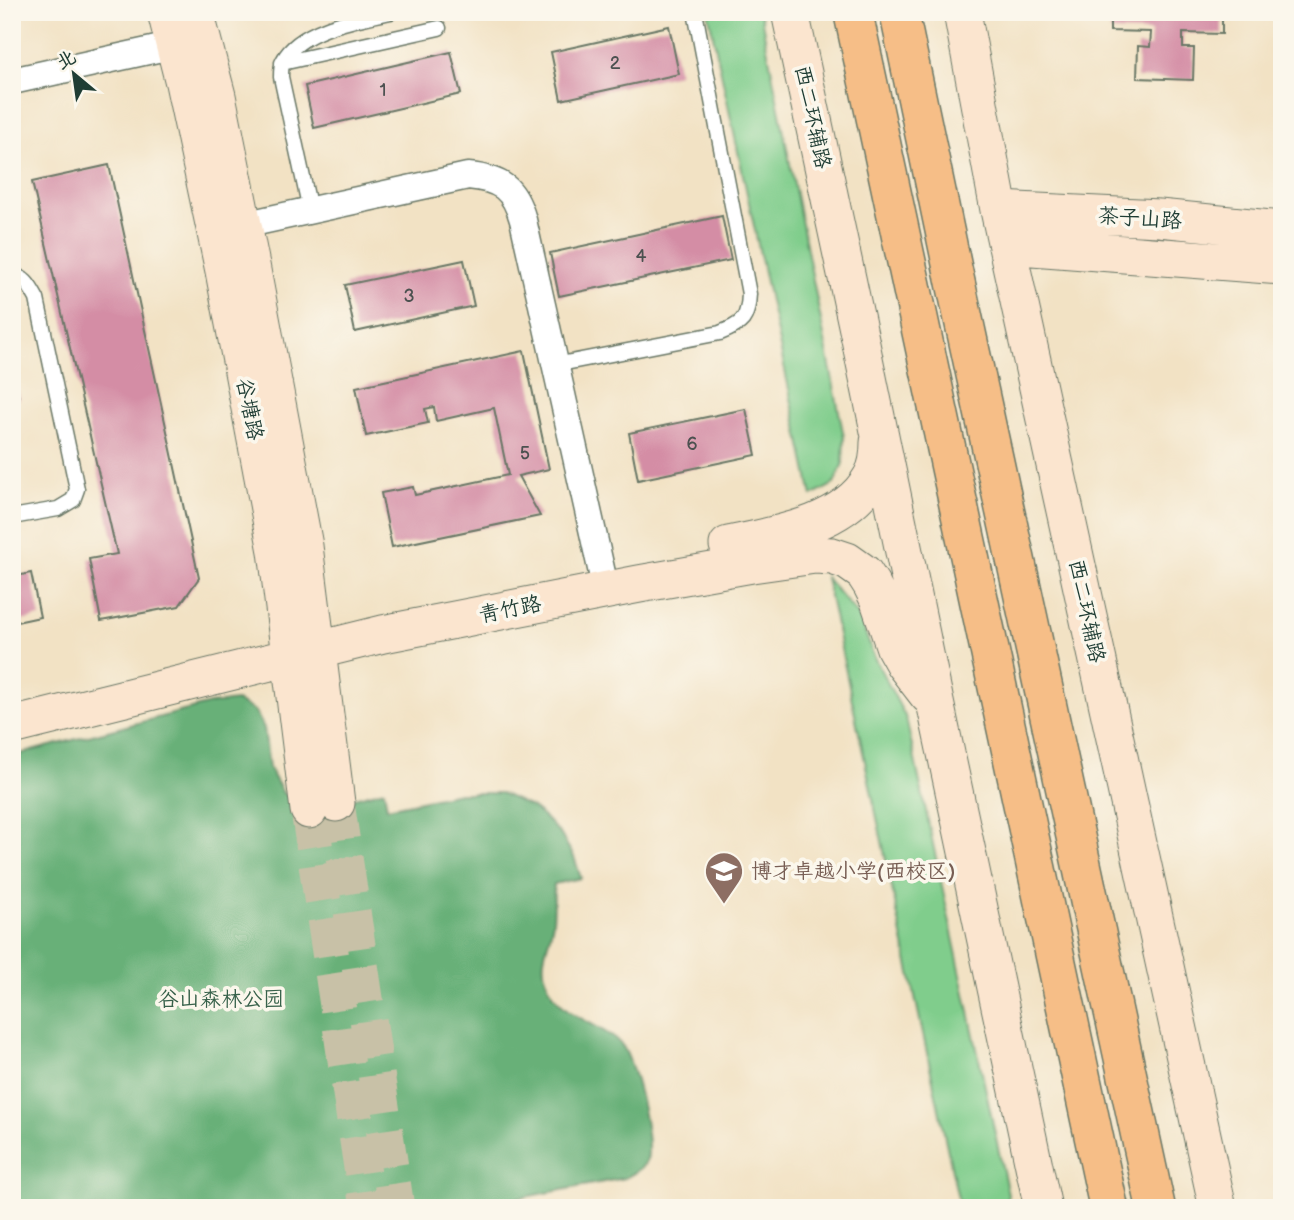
<svg xmlns="http://www.w3.org/2000/svg" width="1294" height="1220" font-family="'Balsamiq Sans','LXGW WenKai TC',sans-serif">
<style>
.green{fill:#80cd8c;stroke:#508560;stroke-width:2}
.forest{fill:#68b078;stroke:#447656;stroke-width:2}
.building{fill:#d48da5}
.lines{fill:none;stroke-linecap:round;stroke-linejoin:round}
.secondary-tunnel{stroke:#c8c1a7;stroke-width:37;stroke-dasharray:37 18;stroke-linecap:butt}
.lane-casing{stroke:#697766;stroke-width:17}
.street-casing{stroke:#697766;stroke-width:29}
.secondary-casing{stroke:#697766;stroke-width:39}
.highway-casing{stroke:#697766;stroke-width:41}
.lane{stroke:#fff;stroke-width:14}
.street{stroke:#fff;stroke-width:26}
.secondary{stroke:#fbe5cf;stroke-width:37}
.highway{stroke:#f6be87;stroke-width:38}
.labels{text-anchor:middle;stroke-width:7;stroke-linejoin:round;paint-order:stroke}
.number-label{font-size:18px;fill:#4c5150}
.street-label{font-size:21px;fill:#1f3d34;stroke:#fbf7ec}
.education-label{font-size:21px;fill:#785e54;stroke:#fbf7ec;text-anchor:start}
.park-label{font-size:21px;fill:#37614a;stroke:#fbf7ec}
</style>
<rect width="100%" height="100%" fill="#fbf7ec"/>
<filter id="ink" filterUnits="userSpaceOnUse"><feTurbulence type="fractalNoise" baseFrequency=".0143" numOctaves="2"/><feDisplacementMap in="SourceGraphic" scale="14" xChannelSelector="R" yChannelSelector="G"/><feConvolveMatrix kernelMatrix="1 2 1 2 8 2 1 2 1" color-interpolation-filters="sRGB"/></filter>
<filter id="wash" filterUnits="userSpaceOnUse"><feTurbulence type="fractalNoise" baseFrequency=".00686" numOctaves="4" result="noise"/><feDisplacementMap in="SourceGraphic" scale="28" xChannelSelector="R" yChannelSelector="G"/><feGaussianBlur stdDeviation="1.57" result="paint"/><feColorMatrix in="noise" values="0 0 0 0 0 0 0 0 0 0 0 0 0 0 0 0 0 1.4 0 .05"/><feComposite in="paint" operator="in"/></filter>
<g filter="url(#wash)">
<rect width="100%" height="100%" fill="#f2e2c4"/>
<path class="green" d="M708,12H760L844,437L843,463L834,484L812,496Z
M826,578L859,616L874,657L906,718L1008,1194L1006,1208H960Z"/>
<path class="forest" d="M236,701L255,711L264,728L269,768L283,793L309,810L384,790L387,808L459,793H501L531,807L545,818L561,835L574,857L581,878L554,884C553,898 555,914 552,927C549,945 539,960 546,979C560,1020 594,1018 621,1044C633,1057 655,1146 646,1162C642,1170 632,1174 625,1178L466,1208H12V756L210,704Z"/>
<g id="blocks">
<path class="building" d="M1110,12H1222V34L1183,33V48H1194L1193,80L1137,78L1138,46L1150,47L1151,32L1110,31Z
M669,26L679,74L561,100L551,52Z
M451,52L461,94L314,128L305,86Z
M109,165L199,578L179,606L101,621L89,559L117,554L32,182Z
M722,216L731,260L559,296L550,253Z
M464,260L474,306L355,332L345,285Z
M524,351L549,469L518,476L540,516L392,547L381,493L413,487L415,495L508,475L494,408L436,421L434,407L425,409L428,423L366,436L356,387Z
M12,373H14L19,399L12,401Z
M746,409L756,455L638,480L629,433Z
M31,573L40,617L12,623V577Z"/>
</g>
</g>
<g filter="url(#ink)">
<use href="#blocks" fill-opacity="0" stroke="#697766" stroke-width="2"/>
<g class="lines">
<path class="secondary-tunnel" d="M336,803L396,1208
M309,810L368,1208"/>
<g class="lane-casing">
<path id="lane" d="M282,63L439,28
M310,210L281,77C281,72 281,66 283,61C300,28 358,19 391,12
M12,276C26,276 31,289 37,299L77,489L73,500L58,509L12,517
M555,365L720,333C743,324 748,319 749,294L695,12"/>
</g>
<g class="street-casing">
<path id="street" d="M12,81L175,45
M243,225L468,176C501,179 514,188 523,220L606,591"/>
</g>
<g class="secondary-casing">
<path id="secondary" d="M166,12L184,83L224,271L277,551L309,810
M195,12L217,96L251,265L304,546L336,803
M790,12L860,339L935,702L1043,1208
M962,12L999,210L1218,1208
M999,210L1159,218L1282,230
M1007,245L1282,266
M728,545C776,535 844,525 871,478C878,467 879,454 879,442
M12,726L383,634L639,584L752,564L815,555L832,556L847,561L864,573L871,584L878,598L895,648L904,664L928,695"/>
</g>
<g class="highway-casing">
<path id="highway" d="M853,12L1109,1208
M899,12L952,266L1156,1208"/>
</g>
<use href="#lane" class="lane"/>
<use href="#street" class="street"/>
<use href="#secondary" class="secondary"/>
<use href="#highway" class="highway"/>
</g>
</g>
<defs>
<g id="school-pin" transform="scale(2.0125)"><path d="M0 17L-7.5 6A9.5 9.5 0 1 1 7.5 6Z" fill="#8d6e63" stroke="#fbf7ec"/><path d="M0-5L7-2L0 1L-7-2ZM-4 1L0 2.5L4 1V4Q0 6-4 4Z" fill="#fff"/></g>
</defs>
<g fill-rule="evenodd">
<use href="#school-pin" x="724" y="871"/>
</g>
<g class="labels">
<g class="number-label">
<text x="615" y="69">2</text>
<text x="383" y="96">1</text>
<text x="641" y="262">4</text>
<text x="409" y="302">3</text>
<text x="692" y="450">6</text>
<text x="525" y="459">5</text>
</g>
<g class="street-label">
<text transform="translate(813 117) rotate(78)" y="7">西二环辅路</text>
<text transform="translate(1140 218) rotate(4)" y="7">茶子山路</text>
<text transform="translate(250 409) rotate(79)" y="7">谷塘路</text>
<text transform="translate(510 609) rotate(-11)" y="7">青竹路</text>
<text transform="translate(1087 611) rotate(78)" y="7">西二环辅路</text>
</g>
<g class="education-label">
<text x="751" y="878">博才卓越小学(西校区)</text>
</g>
<g class="park-label">
<text x="221" y="1006">谷山森林公园</text>
</g>
</g>
<rect width="1294" height="1220" fill="none" stroke="#fbf7ec" stroke-width="42"/>
<g transform="translate(74 74) rotate(331)" stroke="#fbf7ec" stroke-width="5" paint-order="stroke">
<path d="M0-5L12 26L0 18L-12 26Z" fill="#1f3d34"/>
<text y="-10" font-size="19" font-weight="bold" text-anchor="middle" fill="#1f3d34">北</text>
</g>
</svg>
